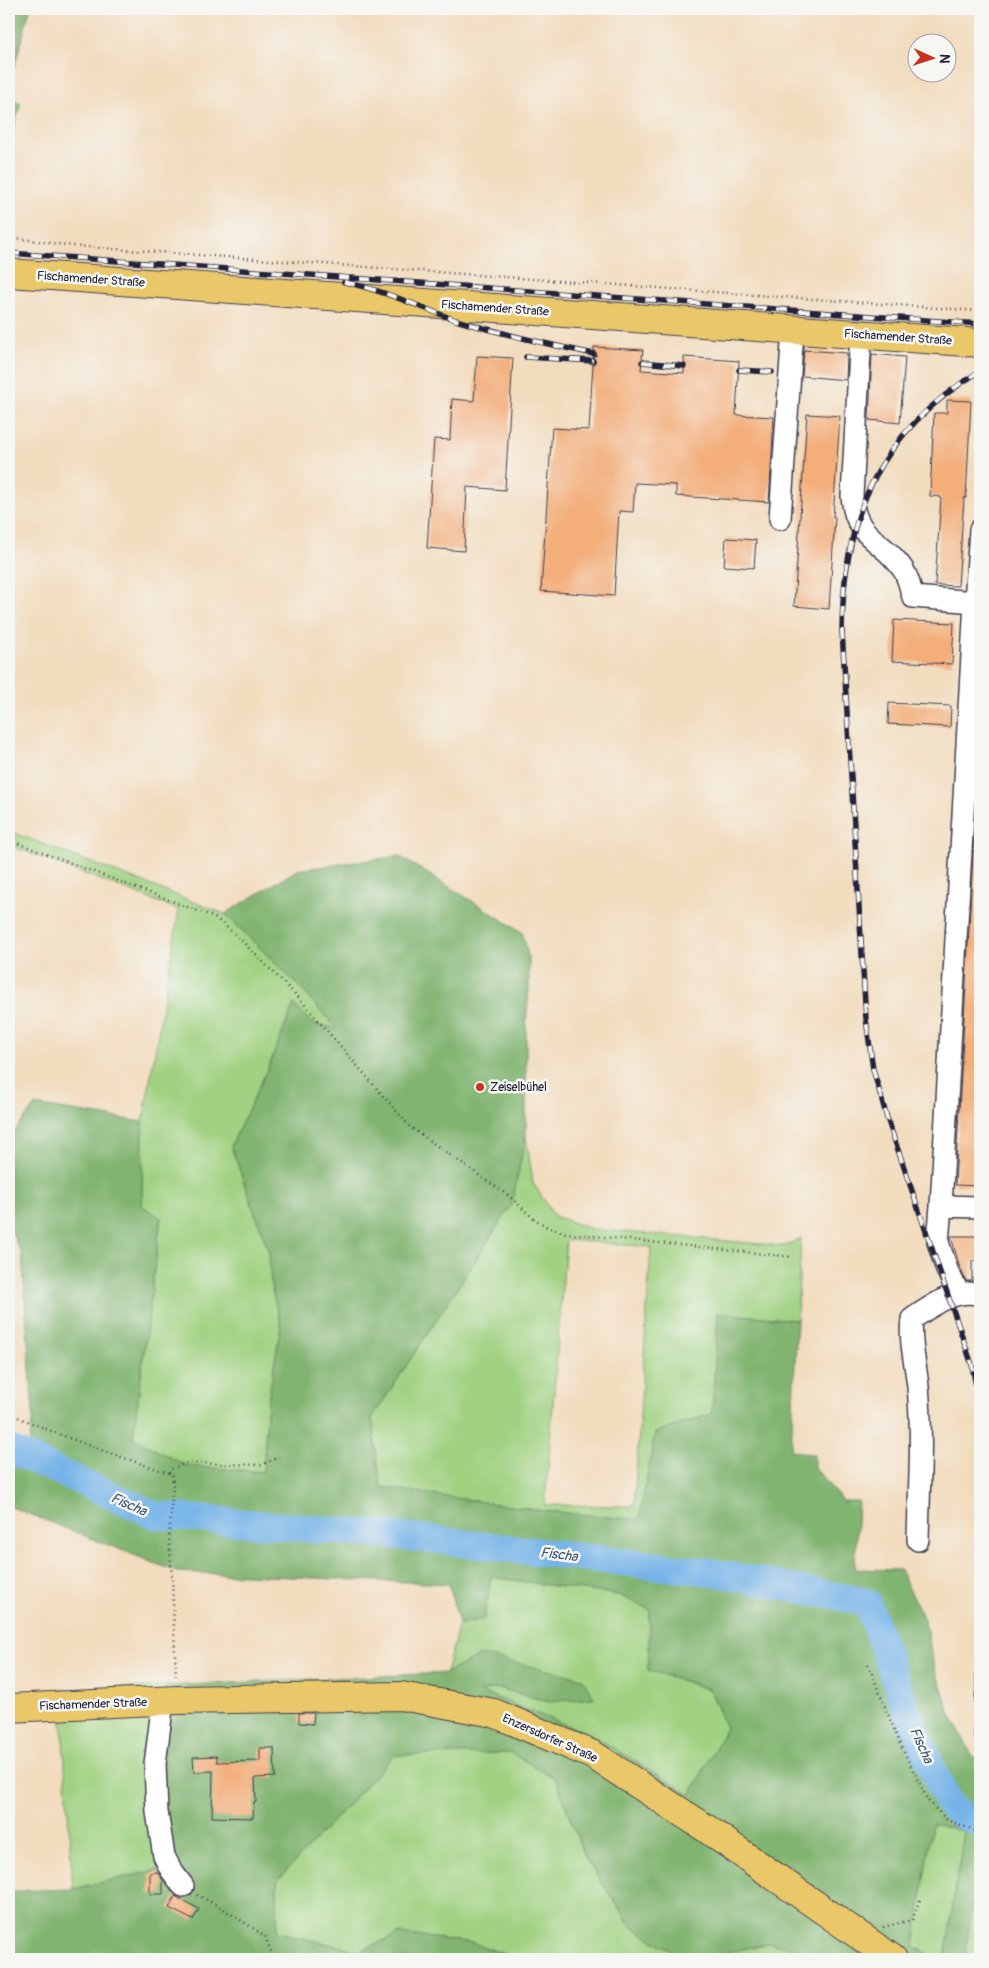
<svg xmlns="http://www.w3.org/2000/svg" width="989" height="1968" font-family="Pangolin,sans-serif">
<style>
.green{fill:#a0d282;stroke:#617a5e;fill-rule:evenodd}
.forest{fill:#80b470;stroke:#516b56}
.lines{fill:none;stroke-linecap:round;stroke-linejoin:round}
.river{stroke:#75b3e8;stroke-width:28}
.building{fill:#f3ae7a}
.minor-casing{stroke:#413e4f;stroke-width:24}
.major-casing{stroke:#413e4f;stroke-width:30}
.path{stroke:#413e4f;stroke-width:2.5;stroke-dasharray:1 4;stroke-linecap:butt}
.minor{stroke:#fff;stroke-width:21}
.major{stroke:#eac769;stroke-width:28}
.rail-casing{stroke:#22223b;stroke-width:5.5}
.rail{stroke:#f6f6f2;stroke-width:4;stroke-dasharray:11;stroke-linecap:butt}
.poi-dot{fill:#c8321e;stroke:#f6f6f2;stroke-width:2}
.labels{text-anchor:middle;stroke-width:5;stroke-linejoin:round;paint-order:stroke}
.street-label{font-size:12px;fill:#22223b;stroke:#f6f6f2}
.poi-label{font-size:12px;fill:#22223b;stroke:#f6f6f2;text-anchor:start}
.water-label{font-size:14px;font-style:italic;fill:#3f5578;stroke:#f6f6f2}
</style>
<rect width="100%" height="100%" fill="#f6f6f2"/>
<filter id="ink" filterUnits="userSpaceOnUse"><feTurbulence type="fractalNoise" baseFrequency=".02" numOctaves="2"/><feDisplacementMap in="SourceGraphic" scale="10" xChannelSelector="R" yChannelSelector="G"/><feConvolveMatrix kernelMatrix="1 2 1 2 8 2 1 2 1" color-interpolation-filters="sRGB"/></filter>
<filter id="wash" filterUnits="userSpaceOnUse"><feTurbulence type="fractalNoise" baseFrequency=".0096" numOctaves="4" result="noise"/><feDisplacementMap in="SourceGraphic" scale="20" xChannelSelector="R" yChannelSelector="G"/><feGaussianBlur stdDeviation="1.12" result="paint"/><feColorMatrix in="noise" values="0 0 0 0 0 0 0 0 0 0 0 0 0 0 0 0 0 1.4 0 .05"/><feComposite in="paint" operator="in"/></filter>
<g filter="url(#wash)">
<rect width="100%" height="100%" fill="#f2dcbe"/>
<path class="green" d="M9,831L225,914L299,986L336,1028L312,1024L294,1005L269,1066L231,1146L269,1252L271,1286L281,1325L268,1401L263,1472L187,1466L133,1438L161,1218L142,1206L143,1122L179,910L9,845Z
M526,1135L533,1183L554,1216L592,1229L784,1246L801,1238L797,1320L718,1314L712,1414L655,1433L639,1520L545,1511L381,1488L372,1418L512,1204ZM566,1240L651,1247L634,1506L545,1505Z
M491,1577L619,1595L650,1610L648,1670L710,1690L726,1728L691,1795L592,1735L478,1691L500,1688L549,1702L446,1673L459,1624L484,1618Z
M165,1686L163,1813L174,1866L73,1889L60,1690Z
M511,1753L556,1779L585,1858L632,1927L685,1959H518L473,1943L400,1934L359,1951L277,1932V1881L394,1755Z
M932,1824L964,1831L945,1959H936L914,1946Z
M979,1842L980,1959H965Z
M769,1943L831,1957L833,1959H699Z"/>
<path class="forest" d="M9,9H30L9,87Z
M9,97L21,103L9,145Z
M399,856L522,932L529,958V990L526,1025V1135L512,1204L372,1418L381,1487L545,1511L639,1520L655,1433L712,1414L718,1313L797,1320L791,1450L814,1455V1467L842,1501H858L855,1569L900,1570L925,1621L934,1666L950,1712L970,1752L980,1763V1843L965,1959H945L964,1831L932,1824L914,1946L936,1959H833L831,1957L769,1943L699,1959H685L632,1927L585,1858L556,1779L511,1753L394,1755L277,1881V1932L359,1951L400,1934L473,1943L518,1959H9V1891L73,1889L174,1866L163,1813L165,1686L446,1673L481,1655L582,1678L594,1698L549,1702L500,1688L479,1691L592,1735L690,1795L726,1728L710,1689L648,1670L650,1610L619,1595L491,1577L484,1619L459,1624L449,1584L177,1572L9,1506V1463L27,1465L33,1414L22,1254L9,1227V1139L35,1105L143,1122L142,1206L161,1218L133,1438L187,1466L263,1472L268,1401L281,1325L271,1286L269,1252L231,1146L269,1066L294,1004L312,1024L336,1028L299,986L225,914L297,870Z"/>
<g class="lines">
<path class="river" d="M9,1449L155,1515L420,1538L710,1572L867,1602L906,1710L948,1803L961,1815L980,1823"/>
</g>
<g id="blocks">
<path class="building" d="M594,347L643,350L641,370L684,373V357L739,361L736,415L774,417L769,502L676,496V485L635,483L633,512L619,511L614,596L541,591L552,428L589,430Z
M804,350L847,353L846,380L802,376Z
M872,354L905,357L900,423L869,420Z
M477,356L513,358L505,490L467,487L464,551L427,548L434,439L450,440L452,399L474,401Z
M947,400L971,401L966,498H964L958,586L935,585L941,497L930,496L934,413H947Z
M807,414L840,416L833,517H835L829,609L794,606Z
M726,538L756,540L754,568L724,566Z
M894,620L954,623L952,664L892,661Z
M889,703L951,706L950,727L888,724Z
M974,837H980V1186L955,1185Z
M951,1236H980V1261H972V1281H966L959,1265Z
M299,1713H314L313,1724L299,1723Z
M260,1748H274L275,1777L255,1778L256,1802H254L253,1818L212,1817L213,1771L194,1772L193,1757L217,1756V1762L260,1761Z
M158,1872L163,1880V1894H150V1873Z
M175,1896L199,1909L193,1920L169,1908Z"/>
</g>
</g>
<g filter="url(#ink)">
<use href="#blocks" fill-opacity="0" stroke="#413e4f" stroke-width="1"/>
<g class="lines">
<g class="minor-casing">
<path id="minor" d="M861,334L852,496C855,539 881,538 902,568C908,575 910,588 913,597L975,602L980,530
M780,519L793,329
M975,602L941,1206L980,1207
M941,1206L938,1242L947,1270L959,1294
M918,1540C919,1489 923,1437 918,1387C916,1364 909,1342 912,1319C932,1306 956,1287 980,1295
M163,1701L155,1764L157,1812L164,1856L171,1870L183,1886"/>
</g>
<g class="major-casing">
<path id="major" d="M9,273L980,343
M9,1708L177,1700L401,1696L494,1713L593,1755L704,1827L893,1959"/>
</g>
<path class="path" d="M9,26L13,9
M9,237L73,246L980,311
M9,840L214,917L235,934L298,997L410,1127L509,1196L532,1217L547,1227L566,1233L792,1257
M9,1413C62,1437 117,1456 172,1474L173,1486L169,1536L172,1577L176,1679
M169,1473L171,1469L187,1463L261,1465L279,1457
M868,1664L900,1744L928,1801L947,1820L980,1832
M197,1895L219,1906L265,1936L274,1959
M883,1927L912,1920L921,1897"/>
<use href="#minor" class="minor"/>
<use href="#major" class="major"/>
<g class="rail-casing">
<path id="rail" d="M9,253L980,324
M344,282C383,290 419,307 456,320C501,334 547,344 594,354
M526,357L593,361
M642,362L684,366
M739,370L772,372
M980,371C878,433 843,515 842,631L866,1019L873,1069L887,1118L972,1365L980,1407
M976,1735L980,1627"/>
</g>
<use href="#rail" class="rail"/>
</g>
</g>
<circle class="poi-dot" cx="480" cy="1087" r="5"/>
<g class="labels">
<g class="street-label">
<text transform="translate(91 279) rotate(4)" y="4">Fischamender Straße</text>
<text transform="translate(495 308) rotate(4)" y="4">Fischamender Straße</text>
<text transform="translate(898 337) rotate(4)" y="4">Fischamender Straße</text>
<text transform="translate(93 1704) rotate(-2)" y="4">Fischamender Straße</text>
<text transform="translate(550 1738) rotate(24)" y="4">Enzersdorfer Straße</text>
</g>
<g class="poi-label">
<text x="490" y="1091">Zeiselbühel</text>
</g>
<g class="water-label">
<text transform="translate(129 1504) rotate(24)" y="5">Fischa</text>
<text transform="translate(559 1554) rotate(7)" y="5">Fischa</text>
<text transform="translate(922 1745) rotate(66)" y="5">Fischa</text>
</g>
</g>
<rect width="989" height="1968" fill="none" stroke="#f6f6f2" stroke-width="30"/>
<g transform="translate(932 58) rotate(93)"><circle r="24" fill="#f6f6f2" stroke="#a1a1a9"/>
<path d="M0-4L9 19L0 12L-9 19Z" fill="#c8321e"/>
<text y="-8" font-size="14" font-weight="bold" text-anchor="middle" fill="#22223b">N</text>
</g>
</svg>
